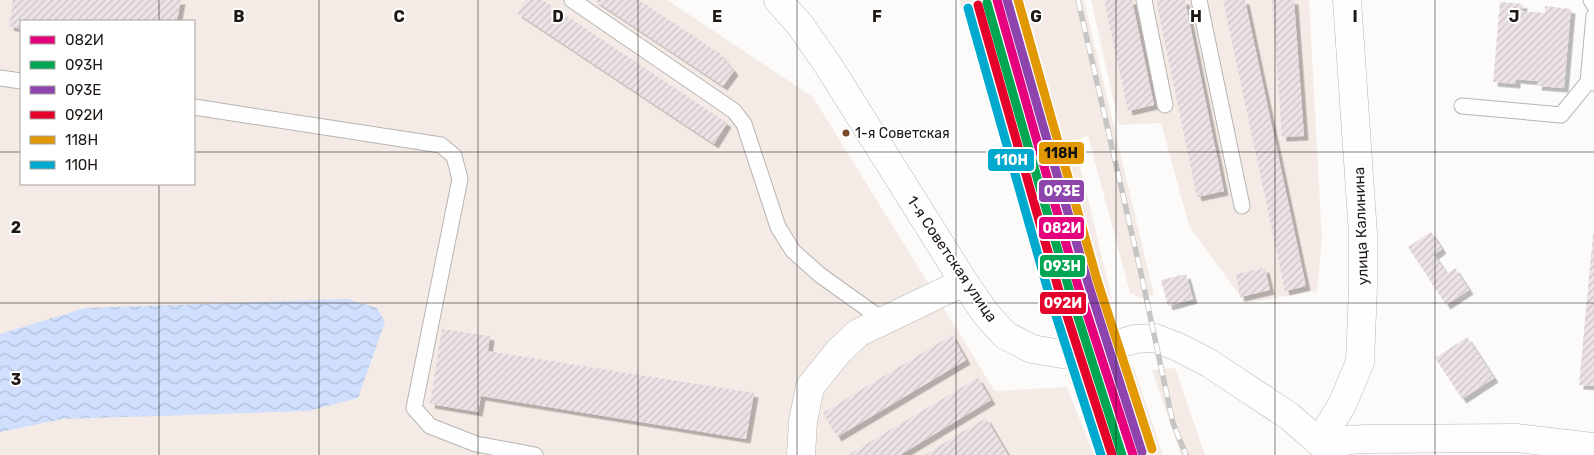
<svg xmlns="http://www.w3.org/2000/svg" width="1594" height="455" font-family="Rubik,sans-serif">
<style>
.built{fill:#f4ebe6;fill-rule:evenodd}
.water{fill:url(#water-waves)}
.building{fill:url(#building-hatch);filter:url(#shadow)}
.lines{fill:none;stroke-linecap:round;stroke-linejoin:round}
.lane-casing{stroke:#b8b5b2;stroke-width:17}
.street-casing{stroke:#b8b5b2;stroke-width:29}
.secondary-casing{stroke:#b8b5b2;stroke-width:29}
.primary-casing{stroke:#b8b5b2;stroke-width:29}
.lane{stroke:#fffefe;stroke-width:15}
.street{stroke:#fffefe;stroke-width:28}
.secondary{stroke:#fffefe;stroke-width:28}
.primary{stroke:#fffefe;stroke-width:28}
.rail-casing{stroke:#c6c5c4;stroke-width:5.5}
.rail{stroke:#fff;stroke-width:4;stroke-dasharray:11;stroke-linecap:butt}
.rail-1-casing{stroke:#fff;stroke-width:12}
.rail-2-casing{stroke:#fff;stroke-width:12}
.rail-3-casing{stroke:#fff;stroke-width:12}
.rail-4-casing{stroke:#fff;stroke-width:12}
.rail-5-casing{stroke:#fff;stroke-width:12}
.rail-6-casing{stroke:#fff;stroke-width:12}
.rail-1{stroke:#e5007d;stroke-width:9}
.rail-2{stroke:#00a651;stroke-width:9}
.rail-3{stroke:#8e44ad;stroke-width:9}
.rail-4{stroke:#e4002b;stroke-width:9}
.rail-5{stroke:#e19802;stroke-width:9}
.rail-6{stroke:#00a9ce;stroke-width:9}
.grid{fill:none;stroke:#1f1915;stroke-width:1;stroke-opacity:0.55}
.bus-dot{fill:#7a4b2a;stroke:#fff;stroke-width:2}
.labels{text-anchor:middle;stroke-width:4;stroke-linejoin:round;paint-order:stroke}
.bus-label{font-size:14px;fill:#1f1915;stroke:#fff;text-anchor:start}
.street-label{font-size:15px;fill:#1f1915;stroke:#fff}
.grid-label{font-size:16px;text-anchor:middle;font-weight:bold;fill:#1f1915;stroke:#fff;stroke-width:4;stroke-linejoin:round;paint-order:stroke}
.line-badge{stroke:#fff;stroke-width:2}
.badge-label{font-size:14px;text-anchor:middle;font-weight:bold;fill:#fff}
.pale-badge-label{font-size:14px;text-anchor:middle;font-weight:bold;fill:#111}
</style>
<defs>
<pattern id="water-waves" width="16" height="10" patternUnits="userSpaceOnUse" patternTransform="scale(1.25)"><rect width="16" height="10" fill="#cfdffd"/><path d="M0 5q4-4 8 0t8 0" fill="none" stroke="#b1bfd8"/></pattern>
<pattern id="building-hatch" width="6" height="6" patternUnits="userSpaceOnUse" patternTransform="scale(1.25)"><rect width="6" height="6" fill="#ede3e7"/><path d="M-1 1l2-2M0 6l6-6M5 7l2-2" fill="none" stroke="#cbc2c5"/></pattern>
<filter id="shadow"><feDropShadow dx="4.5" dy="4.5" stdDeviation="0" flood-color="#0004"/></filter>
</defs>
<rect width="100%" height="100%" fill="#fdfbfa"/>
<path class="built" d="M0,0H667L813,97L995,391L1067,387L1094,455H0ZM21,21H194V184H21Z
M959,0H1084L1154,295L1140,298L1130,293L1088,136L1074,141L1112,299L1077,311L1037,164L1018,160Z
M1091,0H1309L1322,240L1317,291L1245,303L1189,226L1161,123L1119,125Z
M1133,365L1163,455H1121L1097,377Z
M1175,368L1205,455H1181L1152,370Z"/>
<path class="water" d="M347,299L377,308L385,322L358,398L308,411L62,419L0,432V334L85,308Z"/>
<path class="building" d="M13,0H181L177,21H21V29L9,26Z
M526,0H543L727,123L714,144L517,13Z
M594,0H639L719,53L734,71L723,86Z
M1104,0H1132L1154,105L1128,111Z
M1156,0H1185L1224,191L1197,197Z
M1223,0H1245L1306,286L1285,291Z
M1272,0H1294L1304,136L1282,137Z
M1500,2L1523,4L1522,11L1545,13V6L1571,9L1564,88L1537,86L1538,81L1516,79V84L1493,82Z
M1431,232L1442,249L1434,255L1447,274L1455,268L1469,290L1446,305L1408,247Z
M1593,234L1594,235V386L1579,385Z
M1265,268L1270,290L1240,297L1236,274Z
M1186,274L1193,299L1168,306L1161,280Z
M442,329L490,336L488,351L754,393L746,439L481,396L478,412L430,404Z
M952,335L966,360L837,437L823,413Z
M1467,337L1494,378L1462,399L1435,358Z
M978,378L991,400L900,455H848Z
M986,418L1008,455H924Z"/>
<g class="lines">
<g class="lane-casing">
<path id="lane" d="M572,0L734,111L744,124L778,227L793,251L820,275L883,320
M1144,0L1165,105
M1199,0L1242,206
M1591,0L1594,5
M1594,16L1588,82L1594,83
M0,78L21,81
M1462,106L1561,115L1588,82
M194,107L441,145L454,156L460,179L414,408L430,426L476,444L535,455"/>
</g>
<g class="street-casing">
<path id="street" d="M1319,442L1365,439L1516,438L1594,447
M801,455L803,421L810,387L838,352L858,333L964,282"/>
</g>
<g class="secondary-casing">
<path id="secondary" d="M1319,442L1342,405L1360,362L1363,287V234L1347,0"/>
</g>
<g class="primary-casing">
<path id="primary" d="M778,0L800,25L828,65L964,282L986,314L1005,335L1032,349L1062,354L1094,351L1135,339L1155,338L1178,347L1209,363L1289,416L1334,455"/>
</g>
<use href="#lane" class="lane"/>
<use href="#street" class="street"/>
<use href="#secondary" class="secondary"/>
<use href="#primary" class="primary"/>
<g class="rail-casing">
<path id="rail" d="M1078,0L1140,269L1173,423L1186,455"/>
</g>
<use href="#rail" class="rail"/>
<g class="rail-1-casing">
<path id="rail-1" d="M997,0L1078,286L1133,455"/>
</g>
<g class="rail-2-casing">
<path id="rail-2" d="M987,3L1069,289L1122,455"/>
</g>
<g class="rail-3-casing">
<path id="rail-3" d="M1007,0L1088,283L1142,452"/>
</g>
<g class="rail-4-casing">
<path id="rail-4" d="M978,5L1059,291L1112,455"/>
</g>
<g class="rail-5-casing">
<path id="rail-5" d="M1018,0L1097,280L1152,449"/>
</g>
<g class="rail-6-casing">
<path id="rail-6" d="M968,8L1049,294L1101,455"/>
</g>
<use href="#rail-1" class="rail-1"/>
<use href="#rail-2" class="rail-2"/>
<use href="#rail-3" class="rail-3"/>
<use href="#rail-4" class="rail-4"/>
<use href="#rail-5" class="rail-5"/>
<use href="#rail-6" class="rail-6"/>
</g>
<path class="grid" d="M159,0V21M319,0V455M478,0V455M638,0V455M797,0V455M956,0V455M1116,0V455M1275,0V455M1435,0V455M0,152H21M194,152H1594M159,184V455M0,303H1594"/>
<circle class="bus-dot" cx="846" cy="133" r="4.5"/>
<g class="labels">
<g class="bus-label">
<text x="855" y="138">1-я Советская</text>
</g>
<g class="street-label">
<text transform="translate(1361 226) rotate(-92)" y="5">улица Калинина</text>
<text transform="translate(952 259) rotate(56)" y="5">1-я Советская улица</text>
</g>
</g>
<g class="grid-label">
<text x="239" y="22">B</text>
<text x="399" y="22">C</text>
<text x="558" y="22">D</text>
<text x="717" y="22">E</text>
<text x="877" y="22">F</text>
<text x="1036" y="22">G</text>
<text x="1196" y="22">H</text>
<text x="1355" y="22">I</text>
<text x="1514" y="22">J</text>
<text x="16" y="233">2</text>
<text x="16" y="385">3</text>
</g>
<g class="line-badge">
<rect x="1038" y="141" width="47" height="24" rx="5" fill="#e19802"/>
<rect x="987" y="148" width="48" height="24" rx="5" fill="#00a9ce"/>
<rect x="1038" y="179" width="47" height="24" rx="5" fill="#8e44ad"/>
<rect x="1038" y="216" width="47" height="24" rx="5" fill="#e5007d"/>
<rect x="1039" y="254" width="47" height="24" rx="5" fill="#00a651"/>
<rect x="1039" y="291" width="48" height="24" rx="5" fill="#e4002b"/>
</g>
<g class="badge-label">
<text x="1011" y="165">110Н</text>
<text x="1062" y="196">093Е</text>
<text x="1062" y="233">082И</text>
<text x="1062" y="271">093Н</text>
<text x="1063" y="308">092И</text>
</g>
<g class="pale-badge-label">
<text x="1061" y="158">118Н</text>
</g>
<rect x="20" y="20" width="175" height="165" fill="#ffffff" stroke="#a5a3a1"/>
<rect x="30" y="36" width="25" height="8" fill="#e5007d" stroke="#a5a3a1"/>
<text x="65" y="45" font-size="15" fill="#1f1915">082И</text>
<rect x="30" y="61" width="25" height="8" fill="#00a651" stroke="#a5a3a1"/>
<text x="65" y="70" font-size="15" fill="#1f1915">093Н</text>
<rect x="30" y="86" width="25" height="8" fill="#8e44ad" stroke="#a5a3a1"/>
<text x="65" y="95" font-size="15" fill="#1f1915">093Е</text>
<rect x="30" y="111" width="25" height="8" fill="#e4002b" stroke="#a5a3a1"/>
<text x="65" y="120" font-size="15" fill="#1f1915">092И</text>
<rect x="30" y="136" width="25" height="8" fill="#e19802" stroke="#a5a3a1"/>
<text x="65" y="145" font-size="15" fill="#1f1915">118Н</text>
<rect x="30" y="161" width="25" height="8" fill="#00a9ce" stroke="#a5a3a1"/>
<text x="65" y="170" font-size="15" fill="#1f1915">110Н</text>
</svg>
